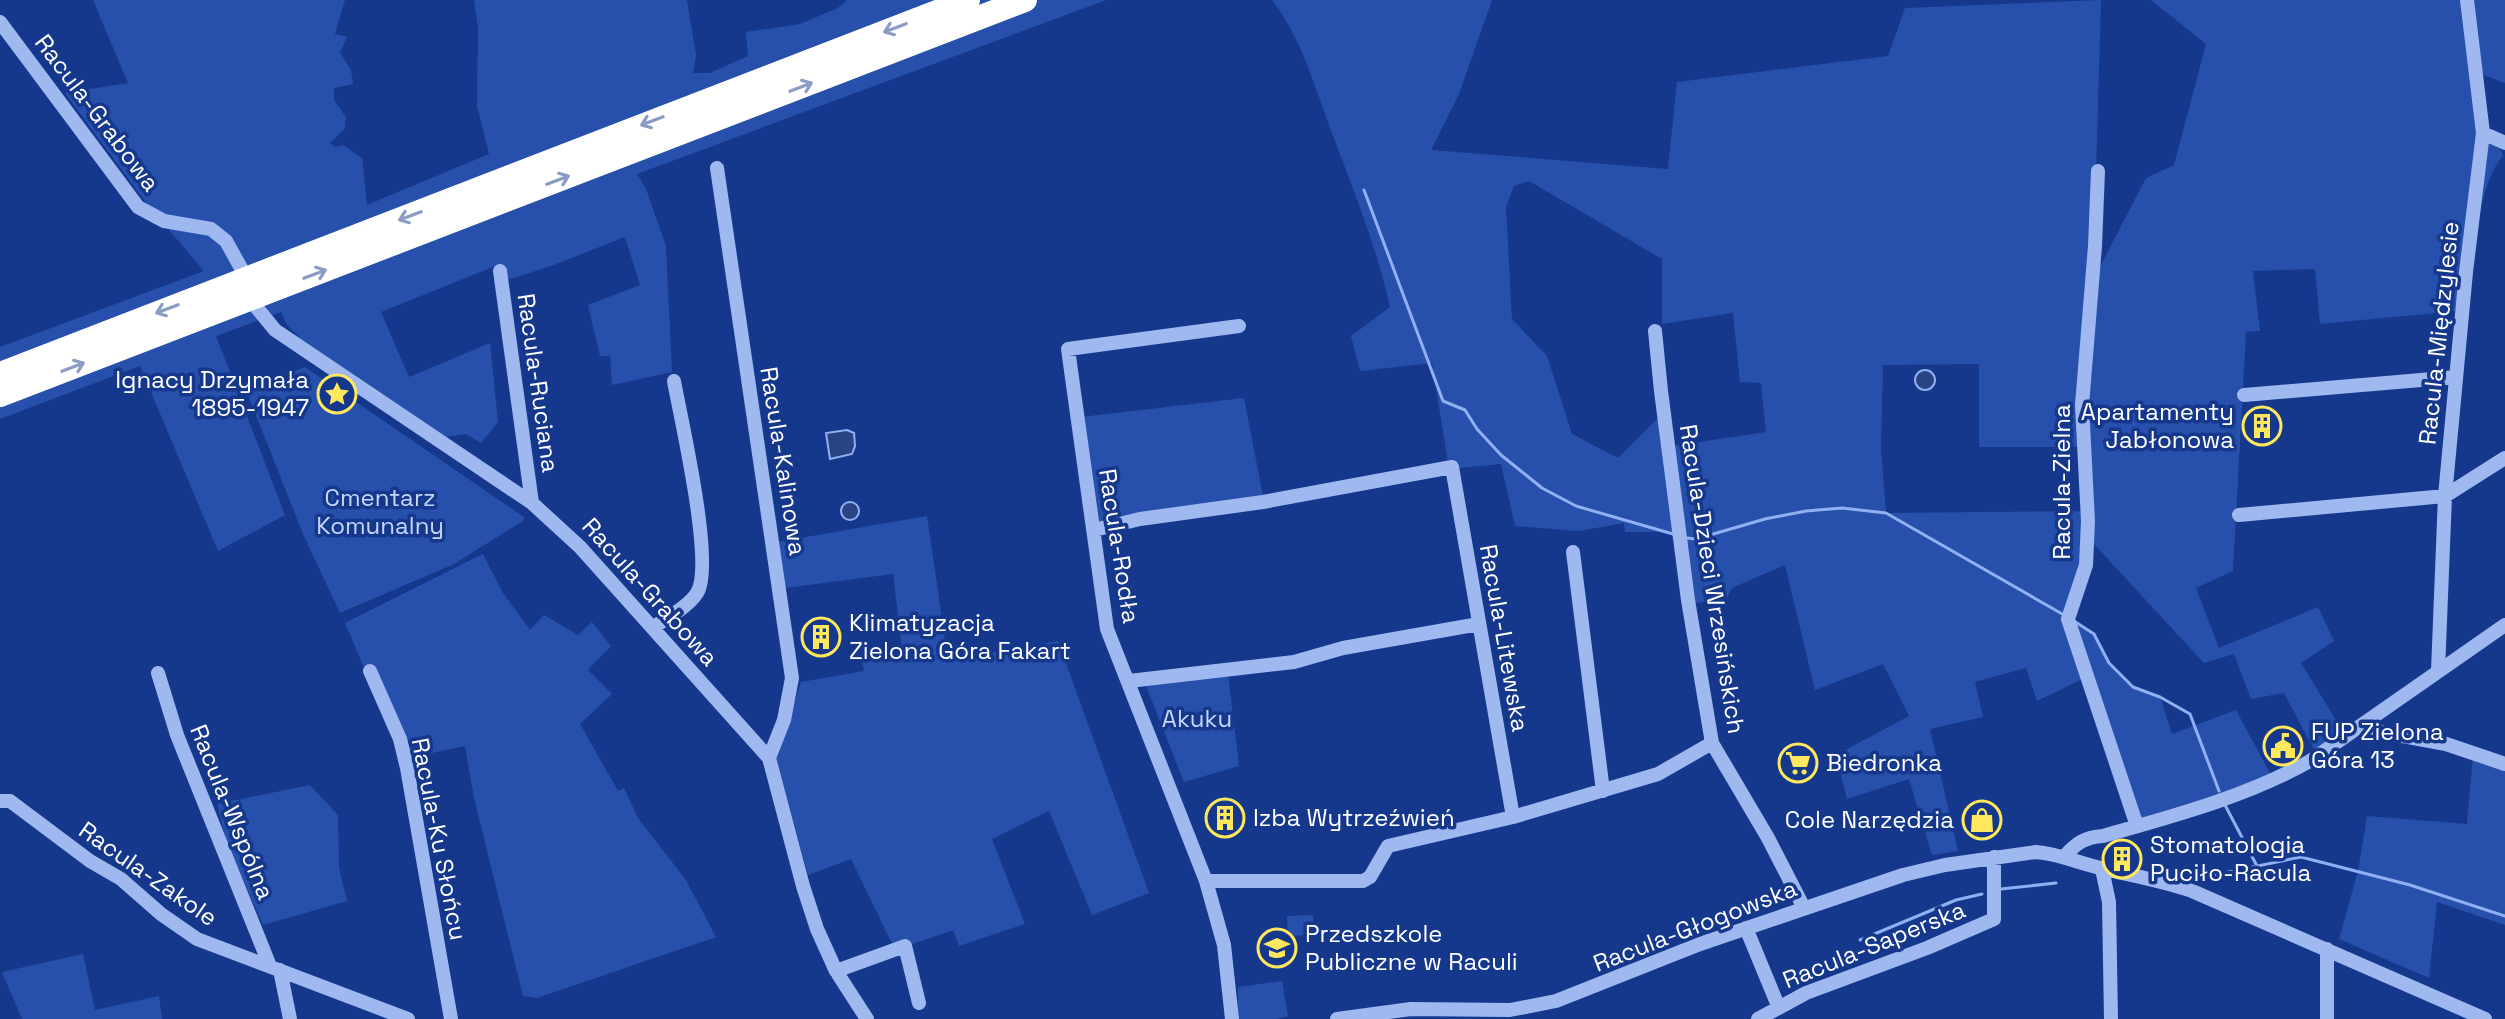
<svg xmlns="http://www.w3.org/2000/svg" width="2505" height="1019" font-family="'Space Grotesk',sans-serif">
<style>
.green{fill:#2750ac;fill-rule:evenodd}
.water{fill:#294383;stroke:#91b0f3;stroke-width:2}
.lines{fill:none;stroke-linecap:round;stroke-linejoin:round}
.stream{stroke:#91b0f3;stroke-width:3}
.minor{stroke:#9fb8f0;stroke-width:14}
.highway{stroke:#fff;stroke-width:24}
.oneway{stroke:#8a9cc6}
.labels{text-anchor:middle;stroke-width:7;stroke-linejoin:round;paint-order:stroke}
.street-label{font-size:24px;fill:#fff;stroke:#15388d}
.poi-label{font-size:24px;fill:#fff;stroke:#15388d;text-anchor:start}
.park-label{font-size:24px;fill:#c6d6fb;stroke:#15388d}
</style>
<rect width="100%" height="100%" fill="#15388d"/>
<path class="green" d="M93,0H345L335,34L347,37L340,53L351,70L353,84L334,88V100L346,117L345,128L330,143L335,147L343,145L362,158L367,205L489,154L477,106L478,28L474,0H687L696,55L693,73H710L748,56L746,32L800,24L838,8L847,0H1106L637,174L646,189L666,246L672,372L612,385L610,356H600L588,305L640,285L625,237L551,266L498,283L495,266L381,312L409,377L490,343L498,422L481,443L466,434L446,437L305,343L287,325L281,312L216,336L285,515L218,551L140,366L0,419V347L204,271L147,204L65,93L128,83Z
M1272,0H1492L1459,94L1431,150L1668,169L1677,82L1888,56L1905,8L2101,0L2093,280L2146,178L2174,165L2206,44L2151,0H2505V83L2478,73L2488,128L2503,155C2476,189 2471,267 2467,310L2320,324L2315,269L2253,271L2260,331L2246,332L2233,571L2196,588L2219,648L2318,607L2334,641L2301,663L2342,730L2314,750L2284,693L2251,699L2234,654L2204,663L2091,541L2069,618L2094,634L2109,663L2133,687L2160,697L2172,734L2236,710L2271,775L2239,788L2140,818L2091,675L2037,701L2026,668L1975,682L1983,717L1930,729L1958,851L1932,855L1909,779L1847,799L1836,755L1909,716L1883,664L1815,690L1785,565L1732,588L1726,600L1695,603L1682,537L1664,532H1625L1624,523L1579,531L1515,526L1501,464L1449,469L1432,363L1360,371L1351,336L1390,307C1377,248 1354,192 1333,136C1316,91 1302,38 1272,0ZM1529,181L1662,259V324L1733,313L1740,382L1761,383L1766,432L1673,446L1666,410L1618,458L1572,434L1547,356L1512,319L1506,207L1514,186ZM1979,364V447H2085L2089,511L1886,513L1881,448L1883,365Z
M305,367L524,517L523,521L454,564L340,613L303,534L246,390Z
M1244,398L1263,496L1097,525L1081,417Z
M927,516L948,660L1058,641L1149,893L1092,915L1049,811L992,839L1025,924L959,946L953,930L895,950L851,859L808,875L776,758L801,682L864,671L862,662L903,658L893,574L785,588L777,542Z
M483,554L503,593L530,630L544,615L578,635L592,622L611,646L588,670L612,694L580,724L618,791L624,788L638,818L686,880L716,937L537,998L523,996L474,798L465,746L403,759L345,623Z
M1228,674L1239,766L1184,782L1146,686Z
M2473,755L2505,766V925L2437,902L2429,978L2339,939L2358,871L2367,816L2467,824Z
M310,785L338,815L339,868L347,901L263,925L227,844L217,804Z
M1313,915L1314,935L1288,936L1287,916Z
M83,954L95,1010L159,996L162,1019H22L2,972Z
M1282,981L1288,1016L1276,1019H1238V987Z"/>
<path class="water" d="M1915 380a10 10 0 1 1 20 0a10 10 0 1 1-20 0Z
M847,430L854,433L855,446L852,454L830,459L826,433Z
M841 511a9 9 0 1 1 18 0a9 9 0 1 1-18 0Z"/>
<g class="lines">
<path class="stream" d="M1364,190L1443,401L1465,410L1477,429L1501,455L1542,488L1576,506L1673,534
M1687,538L1696,539L1765,519L1806,511L1842,508L1886,513L2064,615
M2074,621L2094,634L2109,663L2133,687L2160,697L2190,714L2219,791
M2225,805L2257,866
M2199,878L2301,857L2410,885L2505,916
M2001,889L2056,883
M1860,940L1956,900L1982,894"/>
<path class="minor" d="M0,22L138,207L164,221L211,229L226,241L241,268
M2483,133L2505,143
M717,168L792,678L784,720L769,758
M2098,171L2095,246L2082,405L2088,521L2086,565L2068,619L2137,826
M500,271L532,503
M257,308L275,330L532,503L580,547L769,758L803,886L817,929L836,971L867,1019
M1655,331L1661,391L1688,600L1712,743L1768,838L1804,908
M2244,395L2456,377
M2239,515L2445,496L2505,458
M1094,530L1140,519L1263,502L1452,467L1513,817
M1573,552L1603,791
M654,627C668,617 688,607 697,593C715,565 681,420 674,381
M370,671L400,739L407,768L451,1019
M2438,671L2445,496L2466,272L2483,133L2467,0
M158,673L177,735L270,966
M1129,681L1294,662L1343,648L1479,624
M2359,728L2446,744L2505,764
M0,801H10L90,861L121,879L161,914L197,939L408,1019
M2064,857C2076,843 2085,837 2103,836C2173,816 2246,797 2310,761L2505,625
M2102,869L2109,902L2111,1019
M1206,881H1363L1370,877L1388,846L1513,817L1658,774L1712,743
M1746,928L1779,1008
M2327,949V1019
M280,970L290,1019
M836,971L905,946L919,1003
M1232,1019L1224,945L1206,881L1107,629L1068,349L1239,326
M1337,1019L1411,1009L1510,1010L1556,1001L1700,944L1903,875L1945,865L2036,852C2060,854 2081,864 2105,869C2134,876 2163,881 2192,891L2485,1019
M1758,1019L1806,993L1927,948L1994,919V857"/>
<path class="highway" d="M0,374L968,0
M0,395L1025,0"/>
</g>
<defs><path id="oneway-shaft" d="M-6 0H5M1.5-3L5.5 0L1.5 3" fill="none" stroke-width="1.6" stroke-linecap="round" stroke-linejoin="round" transform="scale(2)"/></defs>
<g class="oneway">
<use href="#oneway-shaft" transform="translate(895 28) rotate(159)"/>
<use href="#oneway-shaft" transform="translate(801 87) rotate(-21)"/>
<use href="#oneway-shaft" transform="translate(652 121) rotate(159)"/>
<use href="#oneway-shaft" transform="translate(558 180) rotate(-21)"/>
<use href="#oneway-shaft" transform="translate(410 216) rotate(159)"/>
<use href="#oneway-shaft" transform="translate(315 274) rotate(-21)"/>
<use href="#oneway-shaft" transform="translate(167 309) rotate(159)"/>
<use href="#oneway-shaft" transform="translate(73 367) rotate(-21)"/>
</g>
<defs>
<g id="sight-ring" transform="scale(2)"><circle r="9.5" fill="#15388d" stroke="#ffe85e" stroke-width="1.5"/><path d="M0-6L1.8-2.2L6-1.7L2.9 1.2L3.7 5.4L0 3.3L-3.7 5.4L-2.9 1.2L-6-1.7L-1.8-2.2Z" fill="#ffe85e"/></g>
<g id="building-ring" transform="scale(2)"><circle r="9.5" fill="#15388d" stroke="#ffe85e" stroke-width="1.5"/><path d="M-4-6H4V6H1V3H-1V6H-4ZM-2.5-4.3h1.7v1.8h-1.7ZM.8-4.3h1.7v1.8H.8ZM-2.5-1h1.7V.8h-1.7ZM.8-1h1.7V.8H.8Z" fill="#ffe85e"/></g>
<g id="civic-ring" transform="scale(2)"><circle r="9.5" fill="#15388d" stroke="#ffe85e" stroke-width="1.5"/><path d="M-.6-6.5H3V-4.5H.6V-3L4-1V1h2V6H-6V1h2V-1L-.6-3ZM-1.2 2.5V6h2.4V2.5Z" fill="#ffe85e"/></g>
<g id="supermarket-ring" transform="scale(2)"><circle r="9.5" fill="#15388d" stroke="#ffe85e" stroke-width="1.5"/><path d="M-6-5.5h2.5l.6 2H6L4.5 2H-2.5L-4.4-4H-6ZM-1.5 3.2a1.3 1.3 0 1 0 .1 0ZM3 3.2a1.3 1.3 0 1 0 .1 0Z" fill="#ffe85e"/></g>
<g id="shop-ring" transform="scale(2)"><circle r="9.5" fill="#15388d" stroke="#ffe85e" stroke-width="1.5"/><path d="M-5-2.5h2.3a2.7 3.5 0 0 1 5.4 0H5L5.5 6h-11ZM-1.5-2.5h3a1.5 2.3 0 0 0-3 0Z" fill="#ffe85e"/></g>
<g id="school-ring" transform="scale(2)"><circle r="9.5" fill="#15388d" stroke="#ffe85e" stroke-width="1.5"/><path d="M0-5L7-2L0 1L-7-2ZM-4 1L0 2.5L4 1V4Q0 6-4 4Z" fill="#ffe85e"/></g>
</defs>
<g fill-rule="evenodd">
<use href="#sight-ring" x="337" y="394"/>
<use href="#building-ring" x="2262" y="426"/>
<use href="#building-ring" x="821" y="637"/>
<use href="#civic-ring" x="2283" y="746"/>
<use href="#supermarket-ring" x="1798" y="763"/>
<use href="#building-ring" x="1225" y="818"/>
<use href="#shop-ring" x="1982" y="820"/>
<use href="#building-ring" x="2122" y="859"/>
<use href="#school-ring" x="1277" y="948"/>
</g>
<g class="labels">
<g class="street-label">
<text transform="translate(97 113) rotate(53)" y="8">Racula-Grabowa</text>
<text transform="translate(2439 333) rotate(-84)" y="8">Racula-Międzylesie</text>
<text transform="translate(538 383) rotate(82)" y="8">Racula-Ruciana</text>
<text transform="translate(783 461) rotate(81)" y="8">Racula-Kalinowa</text>
<text transform="translate(2062 482) rotate(-90)" y="8">Racula-Zielna</text>
<text transform="translate(1119 546) rotate(81)" y="8">Racula-Rodła</text>
<text transform="translate(1712 579) rotate(81)" y="8">Racula-Dzieci Wrzesińskich</text>
<text transform="translate(650 592) rotate(48)" y="8">Racula-Grabowa</text>
<text transform="translate(1504 638) rotate(80)" y="8">Racula-Litewska</text>
<text transform="translate(232 812) rotate(68)" y="8">Racula-Wspólna</text>
<text transform="translate(439 839) rotate(79)" y="8">Racula-Ku Słońcu</text>
<text transform="translate(148 874) rotate(35)" y="8">Racula-Zakole</text>
<text transform="translate(1695 926) rotate(-21)" y="8">Racula-Głogowska</text>
<text transform="translate(1874 945) rotate(-22)" y="8">Racula-Saperska</text>
</g>
<g class="poi-label">
<text x="309" y="388" text-anchor="end">Ignacy Drzymała<tspan x="309" dy="28">1895-1947</tspan></text>
<text x="2234" y="420" text-anchor="end">Apartamenty<tspan x="2234" dy="28">Jabłonowa</tspan></text>
<text x="849" y="631">Klimatyzacja<tspan x="849" dy="28">Zielona Góra Fakart</tspan></text>
<text x="2311" y="740">FUP Zielona<tspan x="2311" dy="28">Góra 13</tspan></text>
<text x="1826" y="771">Biedronka</text>
<text x="1253" y="826">Izba Wytrzeźwień</text>
<text x="1954" y="828" text-anchor="end">Cole Narzędzia</text>
<text x="2150" y="853">Stomatologia<tspan x="2150" dy="28">Puciło-Racula</tspan></text>
<text x="1305" y="942">Przedszkole<tspan x="1305" dy="28">Publiczne w Raculi</tspan></text>
</g>
<g class="park-label">
<text x="380" y="506">Cmentarz<tspan x="380" dy="28">Komunalny</tspan></text>
<text x="1197" y="727">Akuku</text>
</g>
</g>
</svg>
